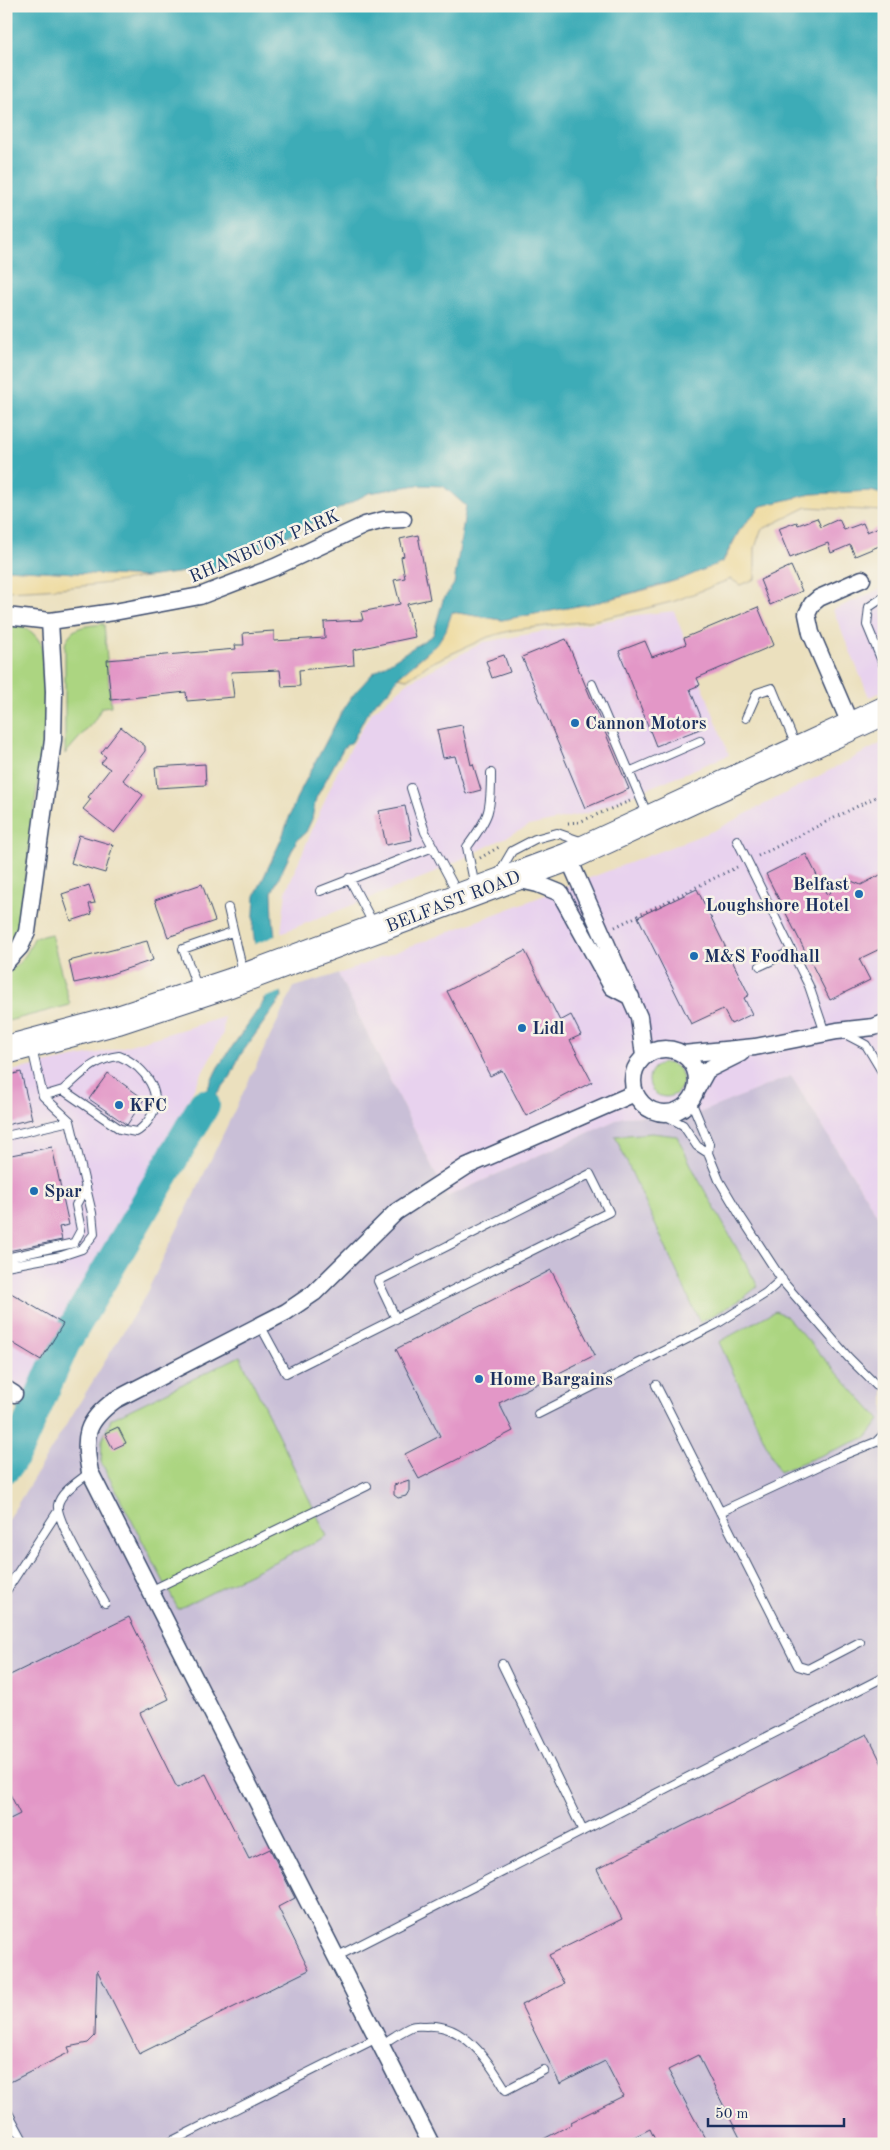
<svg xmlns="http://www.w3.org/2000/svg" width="890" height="2150" font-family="'Old Standard TT',serif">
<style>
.built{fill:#e8d2ee}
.industrial{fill:#c9bfd7}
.green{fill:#acd581;stroke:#648270}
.sand{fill:#eeda9e;stroke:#84847e}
.water{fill:#3cacb7;stroke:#2c6e8a}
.pier{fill:#ebe0be}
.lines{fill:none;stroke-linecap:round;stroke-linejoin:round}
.river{stroke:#3cacb7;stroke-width:32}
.building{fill:#e397c7}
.service-casing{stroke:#3a4a6c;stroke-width:10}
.minor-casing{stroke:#3a4a6c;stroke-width:19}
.trunk-casing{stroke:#3a4a6c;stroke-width:30}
.path{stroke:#3a4a6c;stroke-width:3;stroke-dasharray:1 4;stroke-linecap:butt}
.service{stroke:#fff;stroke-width:8}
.minor{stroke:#fff;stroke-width:16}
.trunk{stroke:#fff;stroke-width:28}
.poi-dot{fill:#1f6fb2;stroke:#f7f3e8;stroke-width:2}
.labels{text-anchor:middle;stroke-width:5;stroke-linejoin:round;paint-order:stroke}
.street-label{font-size:18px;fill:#1b2f5e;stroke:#f7f3e8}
.poi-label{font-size:18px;font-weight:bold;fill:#1b2f5e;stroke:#f7f3e8;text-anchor:start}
</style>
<rect width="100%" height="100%" fill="#f7f3e8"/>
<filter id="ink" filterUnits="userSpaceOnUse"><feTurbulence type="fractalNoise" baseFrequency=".02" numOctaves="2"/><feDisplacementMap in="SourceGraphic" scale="10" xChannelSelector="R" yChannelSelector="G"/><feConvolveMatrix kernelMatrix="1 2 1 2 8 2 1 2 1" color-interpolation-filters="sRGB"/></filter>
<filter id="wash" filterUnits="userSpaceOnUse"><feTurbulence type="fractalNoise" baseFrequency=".0096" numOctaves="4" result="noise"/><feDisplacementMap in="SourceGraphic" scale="20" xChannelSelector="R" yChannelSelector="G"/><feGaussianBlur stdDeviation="1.12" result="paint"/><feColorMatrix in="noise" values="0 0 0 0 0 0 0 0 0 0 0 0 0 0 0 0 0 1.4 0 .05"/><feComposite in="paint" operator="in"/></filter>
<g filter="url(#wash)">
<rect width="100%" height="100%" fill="#ebe0be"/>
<path class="built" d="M884,587V691L869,697L833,610Z
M674,611L729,755L588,813L529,826L429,875L281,933L286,891L337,772L371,713L410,681L484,642L637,615Z
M884,742V1226L791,1076L695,1115L623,1117L447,1197L338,974L715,830Z
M224,1017L223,1033L34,1396L6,1379V1072L116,1049Z"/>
<path class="industrial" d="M338,974L447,1197L623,1117L694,1115L791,1076L884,1226V2144H6V1523L145,1296L294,987Z"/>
<path class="green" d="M6,623C24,625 33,630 42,645L46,717L19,927L14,943L6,953Z
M104,624L111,706L102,707L94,721L65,754V645C70,625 87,626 104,624Z
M51,934L70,1005L8,1021L6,1019V974C21,963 27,955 34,938Z
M649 1080a17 17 0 1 1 34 0a17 17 0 1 1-34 0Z
M652,1133L677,1136L696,1175L758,1286L742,1299L700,1323L615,1136Z
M775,1311L785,1315L880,1420L867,1437L779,1472L719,1342Z
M240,1356L327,1536L178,1609L101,1462L102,1440L111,1419Z"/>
<path class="sand" d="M871,491L884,494V511L807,507L761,530L755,548V579L740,585L731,579L675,601L639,610L596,620L513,630L488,637L429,664L407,679L398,677C424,654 441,648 452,612L502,620L599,602L645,590L684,578L724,560L740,530L761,506L811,494Z
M6,569L146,577C99,586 53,589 6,591Z"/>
<path class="water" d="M6,6H884V495L871,491L811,494L761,506L739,531L722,562L684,578L599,602L502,620L452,612L446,630L437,644L398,677L389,691L377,701L366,715L352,742L344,747L316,798L312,819L306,832L297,840L272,892L273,919L282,997L239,1057L231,1076L208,1106L200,1104L218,1067L264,1001L253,931L255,896L281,840L296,799L340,715L353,695L373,673L433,635L443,600L454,584L466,506L443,486L417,485L369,493L280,540L214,568L147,577L6,569Z"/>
<path class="pier" d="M277,935L284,991L261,999L253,945Z"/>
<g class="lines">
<path class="river" d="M6,1467L18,1448L64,1344L204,1105"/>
</g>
<g id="blocks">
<path class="building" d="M817,518L821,527L839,519L844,530L863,523L867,532L884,525V544L855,556L850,545L831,553L828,543L790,558L778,529L797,522L798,525Z
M418,535L430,599L407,604L415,637L353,650L354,665L299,670L300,686L282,687L280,670L231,672L234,697L187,701L186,692L111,700L107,660L236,649L235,645H244L243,633L274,631V641L325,638L324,622L363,620L361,612L400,604L394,580L405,578L401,557L404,556L400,539Z
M791,566L802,591L770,605L760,580Z
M758,607L774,645L697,678L700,685L690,689L705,727L656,746L619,651L645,641L652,657L686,644L684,638Z
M566,639L629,789L585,808L522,657Z
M504,655L510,672L492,678L486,661Z
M462,725L471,765L473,764L481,790L466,794L455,756L443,758L437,730Z
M121,727L145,746V751L123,780L143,795L114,833L83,809L91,799L88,797L110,769L101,763L106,757L101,753Z
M205,764L206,785L157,788L155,767Z
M405,806L412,840L386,845L379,811Z
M79,835L113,845L105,873L71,863Z
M806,854L827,895L842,881L849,880L861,885L884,873V947L859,959L870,980L830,1000L766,874Z
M202,884L215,921L168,937L155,900Z
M89,885L95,903L89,904L92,914L71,921L62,894Z
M697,889L749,995L744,998L752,1014L731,1024L723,1009L691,1024L638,917Z
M147,941L153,960L102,977L74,983L69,961Z
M525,951L560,1021L571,1015L581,1035L570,1040L592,1082L526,1116L502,1070L490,1076L447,991Z
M21,1072L32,1119L6,1125V1076Z
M108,1073L144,1099L127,1125L89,1099Z
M52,1147L69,1225L59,1227L62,1240L8,1251L6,1242V1156Z
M551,1270L595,1355L499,1403L513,1431L419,1479L405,1454L440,1436L396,1349Z
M6,1290L63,1324L41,1360L6,1339Z
M118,1427L126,1443L113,1449L105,1433Z
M409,1480V1491L406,1496L398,1498L394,1495V1485Z
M129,1617L169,1699L140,1713L177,1788L206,1774L249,1859L270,1849L295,1898L278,1907L309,1970L139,2054L97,1970L95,2036L88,2043L68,2047L70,2052L6,2084V1821L20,1814L6,1786V1677Z
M867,1734L884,1768V2144H743L698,2055L668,2070L708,2144H657L650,2129L620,2144H534L572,2124L571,2122L623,2096L605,2061L560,2084L521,2005L564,1984L549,1955L622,1919L597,1869Z"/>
</g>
</g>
<g filter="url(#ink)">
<use href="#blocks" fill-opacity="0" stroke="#3a4a6c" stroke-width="1"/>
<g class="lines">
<g class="service-casing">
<path id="service" d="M884,597L869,607L867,625L884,666
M592,684L648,816
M746,718L757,693L772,688L796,746
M629,772L700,741
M411,788L425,832L433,847
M737,840L809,986L825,1033
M498,875L512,851L535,839L557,833L583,842
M349,878L374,925
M475,887L467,847C490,816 491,811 491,773
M320,891L433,847L458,894
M228,908L243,972
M760,966L792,951
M198,989L183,949L232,932
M845,1034L866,1045L884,1075
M119,1056C145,1066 167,1096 148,1121C144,1126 142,1129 136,1132L120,1129L63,1090C81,1075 93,1059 119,1056Z
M43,1096L63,1090
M691,1101L709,1144L708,1153L719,1180L741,1217L784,1283L848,1357L884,1393
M661,1113L683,1125L697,1146L708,1153
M6,1136L70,1121
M6,1258L74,1243L81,1230L76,1205L86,1186
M6,1266L61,1256L82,1249L94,1234L92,1213L70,1121L43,1096L32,1048
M260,1325L286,1373L571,1231L609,1212L590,1174L378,1281L396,1319
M656,1385L798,1666L808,1669L860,1642
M538,1414L715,1325L766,1293L782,1279
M90,1472C81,1480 60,1492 58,1505C55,1520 96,1586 105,1603
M720,1512L836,1458L876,1442L884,1434
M6,1591L58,1511
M150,1591L367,1486
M502,1664L583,1831
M336,1957L884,1677
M381,2045C390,2039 400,2032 411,2027C415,2025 421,2026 426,2026C464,2023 489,2061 506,2090L544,2070
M6,2109L25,2144
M166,2144L377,2038"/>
</g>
<g class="minor-casing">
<path id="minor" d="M6,616L50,621L114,612L200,596L275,567L365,525L384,520L403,519
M851,726L811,633L807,614L812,604L819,598L862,579
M568,857L639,1017L644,1056
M516,879L538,884L560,893L612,987L631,997
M6,962L20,947L27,932L53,740L54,691L50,621
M633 1081a32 32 0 1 1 64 0a32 32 0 1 1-64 0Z
M683,1054L755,1047L837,1031L874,1027L884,1023
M696,1090L707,1070L741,1053
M6,1389L14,1394
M431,2144L90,1472C83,1436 85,1422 115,1400L286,1312L314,1293L396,1212L467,1166L635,1093"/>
</g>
<g class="trunk-casing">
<path id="trunk" d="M6,1050L118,1020L230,983L568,857L884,711"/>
</g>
<path class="path" d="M568,823L579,822L630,801
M758,856L884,793
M480,858L499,847
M615,927L737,867"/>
<use href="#service" class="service"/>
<use href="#minor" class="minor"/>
<use href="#trunk" class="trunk"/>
</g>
</g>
<g class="poi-dot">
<circle cx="575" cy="723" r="5"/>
<circle cx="859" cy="894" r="5"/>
<circle cx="694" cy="956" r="5"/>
<circle cx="522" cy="1028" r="5"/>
<circle cx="119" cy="1105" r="5"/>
<circle cx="34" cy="1191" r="5"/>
<circle cx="479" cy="1379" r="5"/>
</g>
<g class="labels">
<g class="street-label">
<text transform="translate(264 546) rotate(-23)" y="6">RHANBUOY PARK</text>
<text transform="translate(453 901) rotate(-21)" y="6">BELFAST ROAD</text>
</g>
<g class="poi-label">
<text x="585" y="729">Cannon Motors</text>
<text x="849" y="890" text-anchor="end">Belfast<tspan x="849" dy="21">Loughshore Hotel</tspan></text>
<text x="704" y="962">M&amp;S Foodhall</text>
<text x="532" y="1034">Lidl</text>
<text x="129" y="1111">KFC</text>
<text x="44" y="1197">Spar</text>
<text x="489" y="1385">Home Bargains</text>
</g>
</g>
<rect width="890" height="2150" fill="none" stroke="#f7f3e8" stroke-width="25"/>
<path d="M708 2118v8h136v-8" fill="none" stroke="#1b2f5e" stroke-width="2.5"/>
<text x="715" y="2118" font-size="15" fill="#1b2f5e" stroke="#f7f3e8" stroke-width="4" paint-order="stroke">50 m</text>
</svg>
